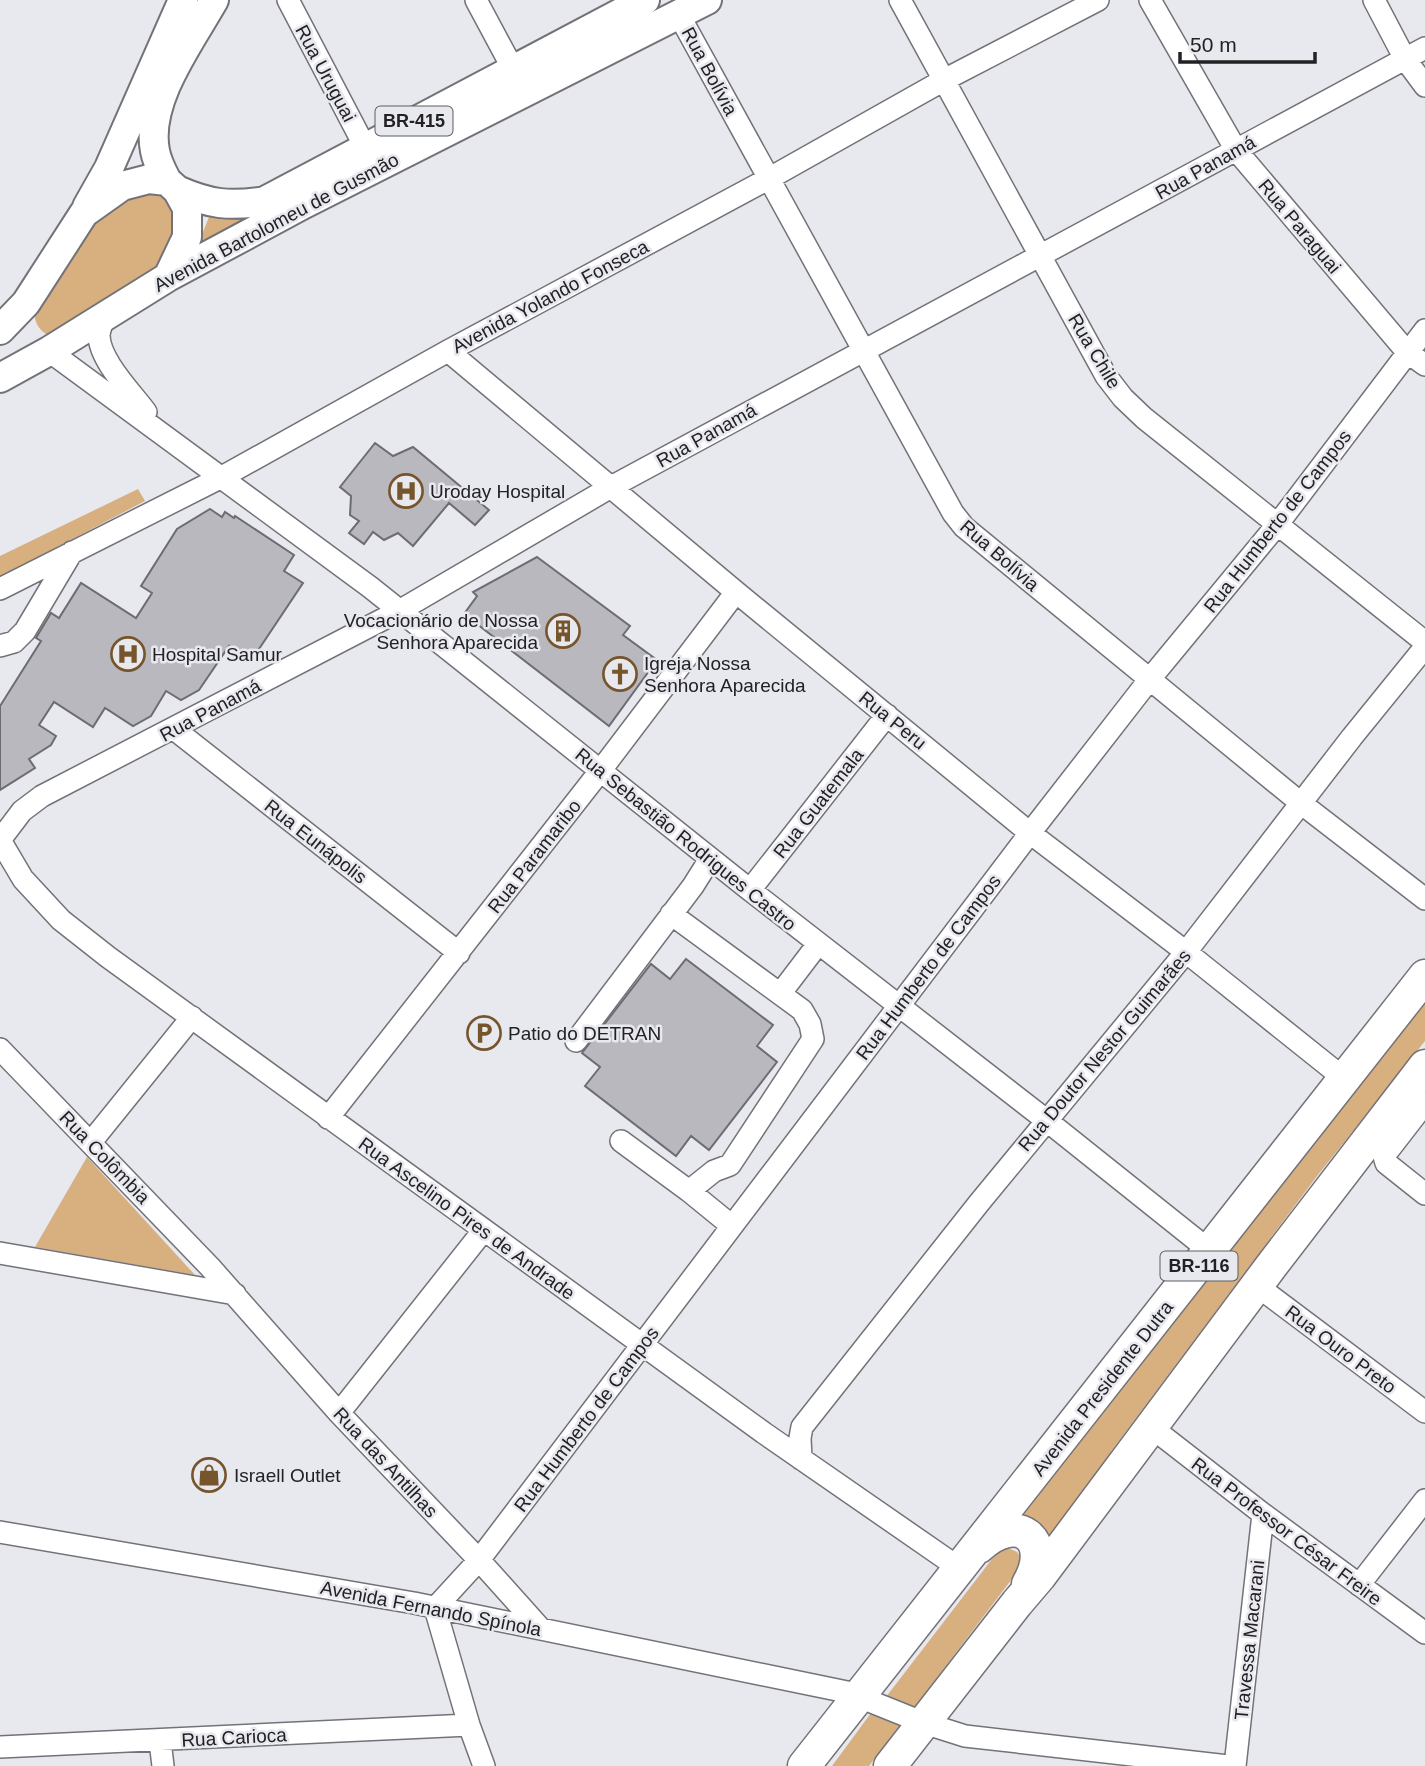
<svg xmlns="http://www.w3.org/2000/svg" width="1425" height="1766" font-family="Arial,sans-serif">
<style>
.green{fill:#d8af7f}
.building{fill:#b8b8be;stroke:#6d6c72;stroke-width:2}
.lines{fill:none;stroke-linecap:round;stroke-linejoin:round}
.minor-casing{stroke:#727278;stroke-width:24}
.major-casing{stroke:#727278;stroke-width:32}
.highway-casing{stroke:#727278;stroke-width:35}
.minor{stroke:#fff;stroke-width:21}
.major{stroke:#fff;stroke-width:28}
.highway{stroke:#fff;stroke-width:32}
.labels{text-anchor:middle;stroke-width:5;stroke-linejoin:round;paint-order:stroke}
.shield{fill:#e8e8ef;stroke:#5d5d62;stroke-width:2}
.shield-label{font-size:18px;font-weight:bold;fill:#222225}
.street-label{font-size:19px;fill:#222225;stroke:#e8e8ef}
.poi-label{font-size:19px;fill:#222225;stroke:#e8e8ef;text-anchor:start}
</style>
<rect width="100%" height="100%" fill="#e8e8ef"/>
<path class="green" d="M163,192L179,217L169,253L144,279L49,336C37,329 34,321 34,307L83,229L128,195Z
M209,217L252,219L197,247Z
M138,489L145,501L0,577V556Z
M1425,996V1041L1317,1176L1112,1450L1049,1552L1009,1517Z
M87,1157L195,1275L35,1247Z
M1008,1548L1017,1552L1022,1559L1021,1567L913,1709L886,1697L992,1559L1002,1549Z
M871,1713L900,1725L869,1766H832Z"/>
<path class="building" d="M375,443L393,456L413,447L489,510L475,525L449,503L413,546L398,533L384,540L373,532L364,544L349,533L359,521L350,515L351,496L340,487Z
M210,509L222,517L225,512L234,518L235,516L294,555L284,571L303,583L251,661L229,646L199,690L181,700L166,691L151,716L133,726L105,708L93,727L54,702L39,725L56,736L51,745L29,759L35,768L0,790V706L41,641L36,638L51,613L59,618L81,583L136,618L152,593L141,586L177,529Z
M537,557L630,626L623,635L657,660L609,726L464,614L477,596L473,592Z
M686,959L773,1025L757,1046L777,1062L709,1150L691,1136L676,1156L585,1086L600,1067L582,1053L651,964L670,979Z"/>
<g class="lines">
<g class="minor-casing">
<path id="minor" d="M288,0L365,147
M476,0L513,69
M900,0L1106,376L1123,398L1144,418L1425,642
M1150,0L1236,150L1407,352L1425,365
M1374,0L1405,59L1425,86
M679,15L953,513L964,527L1302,804L1425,899
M104,318C102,323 100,329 99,334C98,359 132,393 146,412
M49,351L370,587L750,890L1046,1120L1210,1251
M448,351L736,592L1030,833L1186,952L1346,1080
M0,589L222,477L448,351L768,179L944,80L1098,0
M0,646L14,642L25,631L72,552
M174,729L459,953
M0,840L22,811L42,796L399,611L611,487L1425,48
M0,840L23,879L61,920L108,957L764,1433L959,1568
M750,890L887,715
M671,914L802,1010L810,1024L813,1039L730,1165L714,1171L689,1191
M780,994L818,944
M576,1041L693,886L710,859
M0,1049L210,1267L339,1413L479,1560L540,1628
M1425,1103L1384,1156L1386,1163L1425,1194
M328,1118L601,770L736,592
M621,1141L689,1191L732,1226
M91,1142L192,1017
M0,1253L235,1294
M1256,1285L1425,1412
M339,1413L483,1231
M1151,1427L1263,1514L1425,1633
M801,1459L800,1438L802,1427L979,1203L1186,952L1352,737L1425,647
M0,1532L414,1603L847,1692L924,1723L965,1736L1228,1766
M1359,1585L1425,1500
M160,1741L163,1766
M0,1747L469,1725
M484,1766L469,1725L435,1608L479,1560L1030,833L1149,680L1277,525L1425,330
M1235,1766L1263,1514"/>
</g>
<g class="major-casing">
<path id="major" d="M167,181C162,171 157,162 155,151C145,101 191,41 214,0
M177,190C209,204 229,207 265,201L645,0
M87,207L109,168L183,0
M0,330L26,303L84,213L122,186L149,179L167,181L177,190L187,208V237L168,277
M0,378L49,351L168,277L304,204L707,0"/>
</g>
<g class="highway-casing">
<path id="highway" d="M979,1547C1017,1511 1054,1539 1028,1584
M804,1766L1425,976
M890,1766L1017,1603L1040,1576L1272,1265L1425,1066"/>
</g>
<use href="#minor" class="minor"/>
<use href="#major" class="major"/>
<use href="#highway" class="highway"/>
</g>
<defs>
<g id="hospital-ring" transform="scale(1.75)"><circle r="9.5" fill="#e8e8ef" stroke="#76552c" stroke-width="1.5"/><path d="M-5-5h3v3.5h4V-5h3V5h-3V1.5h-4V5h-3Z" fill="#76552c"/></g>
<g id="building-ring" transform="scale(1.75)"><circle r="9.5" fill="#e8e8ef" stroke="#76552c" stroke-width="1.5"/><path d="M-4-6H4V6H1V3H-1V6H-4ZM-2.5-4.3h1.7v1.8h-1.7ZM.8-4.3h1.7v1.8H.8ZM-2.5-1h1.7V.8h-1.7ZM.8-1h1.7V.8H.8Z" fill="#76552c"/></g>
<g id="church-ring" transform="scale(1.75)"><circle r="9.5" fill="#e8e8ef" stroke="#76552c" stroke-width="1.5"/><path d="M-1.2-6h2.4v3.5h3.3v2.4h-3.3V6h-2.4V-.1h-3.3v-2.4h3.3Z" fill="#76552c"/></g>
<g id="parking-ring" transform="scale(1.75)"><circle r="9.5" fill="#e8e8ef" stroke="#76552c" stroke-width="1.5"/><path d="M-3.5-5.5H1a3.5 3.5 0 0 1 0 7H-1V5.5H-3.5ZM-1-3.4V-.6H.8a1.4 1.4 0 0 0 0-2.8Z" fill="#76552c"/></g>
<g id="shop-ring" transform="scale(1.75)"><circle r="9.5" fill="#e8e8ef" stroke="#76552c" stroke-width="1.5"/><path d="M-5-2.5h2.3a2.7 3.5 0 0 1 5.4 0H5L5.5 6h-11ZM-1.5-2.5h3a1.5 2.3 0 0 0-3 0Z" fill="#76552c"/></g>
</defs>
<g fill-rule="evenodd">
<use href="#hospital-ring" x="406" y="491"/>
<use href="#building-ring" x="563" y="631"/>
<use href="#hospital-ring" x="128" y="654"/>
<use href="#church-ring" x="620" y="674"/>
<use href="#parking-ring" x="484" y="1033"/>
<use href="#shop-ring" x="209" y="1475"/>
</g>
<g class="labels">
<g class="shield">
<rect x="375.5" y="106.5" width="77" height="29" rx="5"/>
<rect x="1160.5" y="1251.5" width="77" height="29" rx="5"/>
</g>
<g class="shield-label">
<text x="414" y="127">BR-415</text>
<text x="1199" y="1272">BR-116</text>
</g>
<g class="street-label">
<text transform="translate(710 71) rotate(62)" y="7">Rua Bolívia</text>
<text transform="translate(326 73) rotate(62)" y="7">Rua Uruguai</text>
<text transform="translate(1205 167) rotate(-29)" y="7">Rua Panamá</text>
<text transform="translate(276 222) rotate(-28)" y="7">Avenida Bartolomeu de Gusmão</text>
<text transform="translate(1300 226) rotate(50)" y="7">Rua Paraguai</text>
<text transform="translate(550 296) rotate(-28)" y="7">Avenida Yolando Fonseca</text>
<text transform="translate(1095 351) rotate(59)" y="7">Rua Chile</text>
<text transform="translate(706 435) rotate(-29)" y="7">Rua Panamá</text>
<text transform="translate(1277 521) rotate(-52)" y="7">Rua Humberto de Campos</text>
<text transform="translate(1000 555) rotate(41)" y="7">Rua Bolívia</text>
<text transform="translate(210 710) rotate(-28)" y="7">Rua Panamá</text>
<text transform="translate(893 720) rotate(39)" y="7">Rua Peru</text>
<text transform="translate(818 803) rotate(-52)" y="7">Rua Guatemala</text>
<text transform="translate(686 839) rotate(39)" y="7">Rua Sebastião Rodrigues Castro</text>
<text transform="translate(316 841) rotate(38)" y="7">Rua Eunápolis</text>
<text transform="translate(534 856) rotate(-52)" y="7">Rua Paramaribo</text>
<text transform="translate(928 967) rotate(-53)" y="7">Rua Humberto de Campos</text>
<text transform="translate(1104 1050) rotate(-50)" y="7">Rua Doutor Nestor Guimarães</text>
<text transform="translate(105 1157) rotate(46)" y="7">Rua Colômbia</text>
<text transform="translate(467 1218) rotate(36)" y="7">Rua Ascelino Pires de Andrade</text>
<text transform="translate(1341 1349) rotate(37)" y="7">Rua Ouro Preto</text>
<text transform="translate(1102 1388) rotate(-52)" y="7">Avenida Presidente Dutra</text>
<text transform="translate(586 1419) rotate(-53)" y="7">Rua Humberto de Campos</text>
<text transform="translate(386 1462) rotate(47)" y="7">Rua das Antilhas</text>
<text transform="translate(1287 1531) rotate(37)" y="7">Rua Professor César Freire</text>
<text transform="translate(431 1608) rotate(11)" y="7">Avenida Fernando Spínola</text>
<text transform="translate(1249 1640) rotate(-84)" y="7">Travessa Macarani</text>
<text transform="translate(234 1737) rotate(-3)" y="7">Rua Carioca</text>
</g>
<g class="poi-label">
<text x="430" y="498">Uroday Hospital</text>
<text x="538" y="627" text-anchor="end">Vocacionário de Nossa<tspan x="538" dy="22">Senhora Aparecida</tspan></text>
<text x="152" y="661">Hospital Samur</text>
<text x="644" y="670">Igreja Nossa<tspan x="644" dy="22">Senhora Aparecida</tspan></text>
<text x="508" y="1040">Patio do DETRAN</text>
<text x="234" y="1482">Israell Outlet</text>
</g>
</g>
<path d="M1180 52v10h135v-10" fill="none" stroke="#222225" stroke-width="3.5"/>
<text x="1190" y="52" font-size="21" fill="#222225" stroke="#e8e8ef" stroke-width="5" paint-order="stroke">50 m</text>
</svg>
